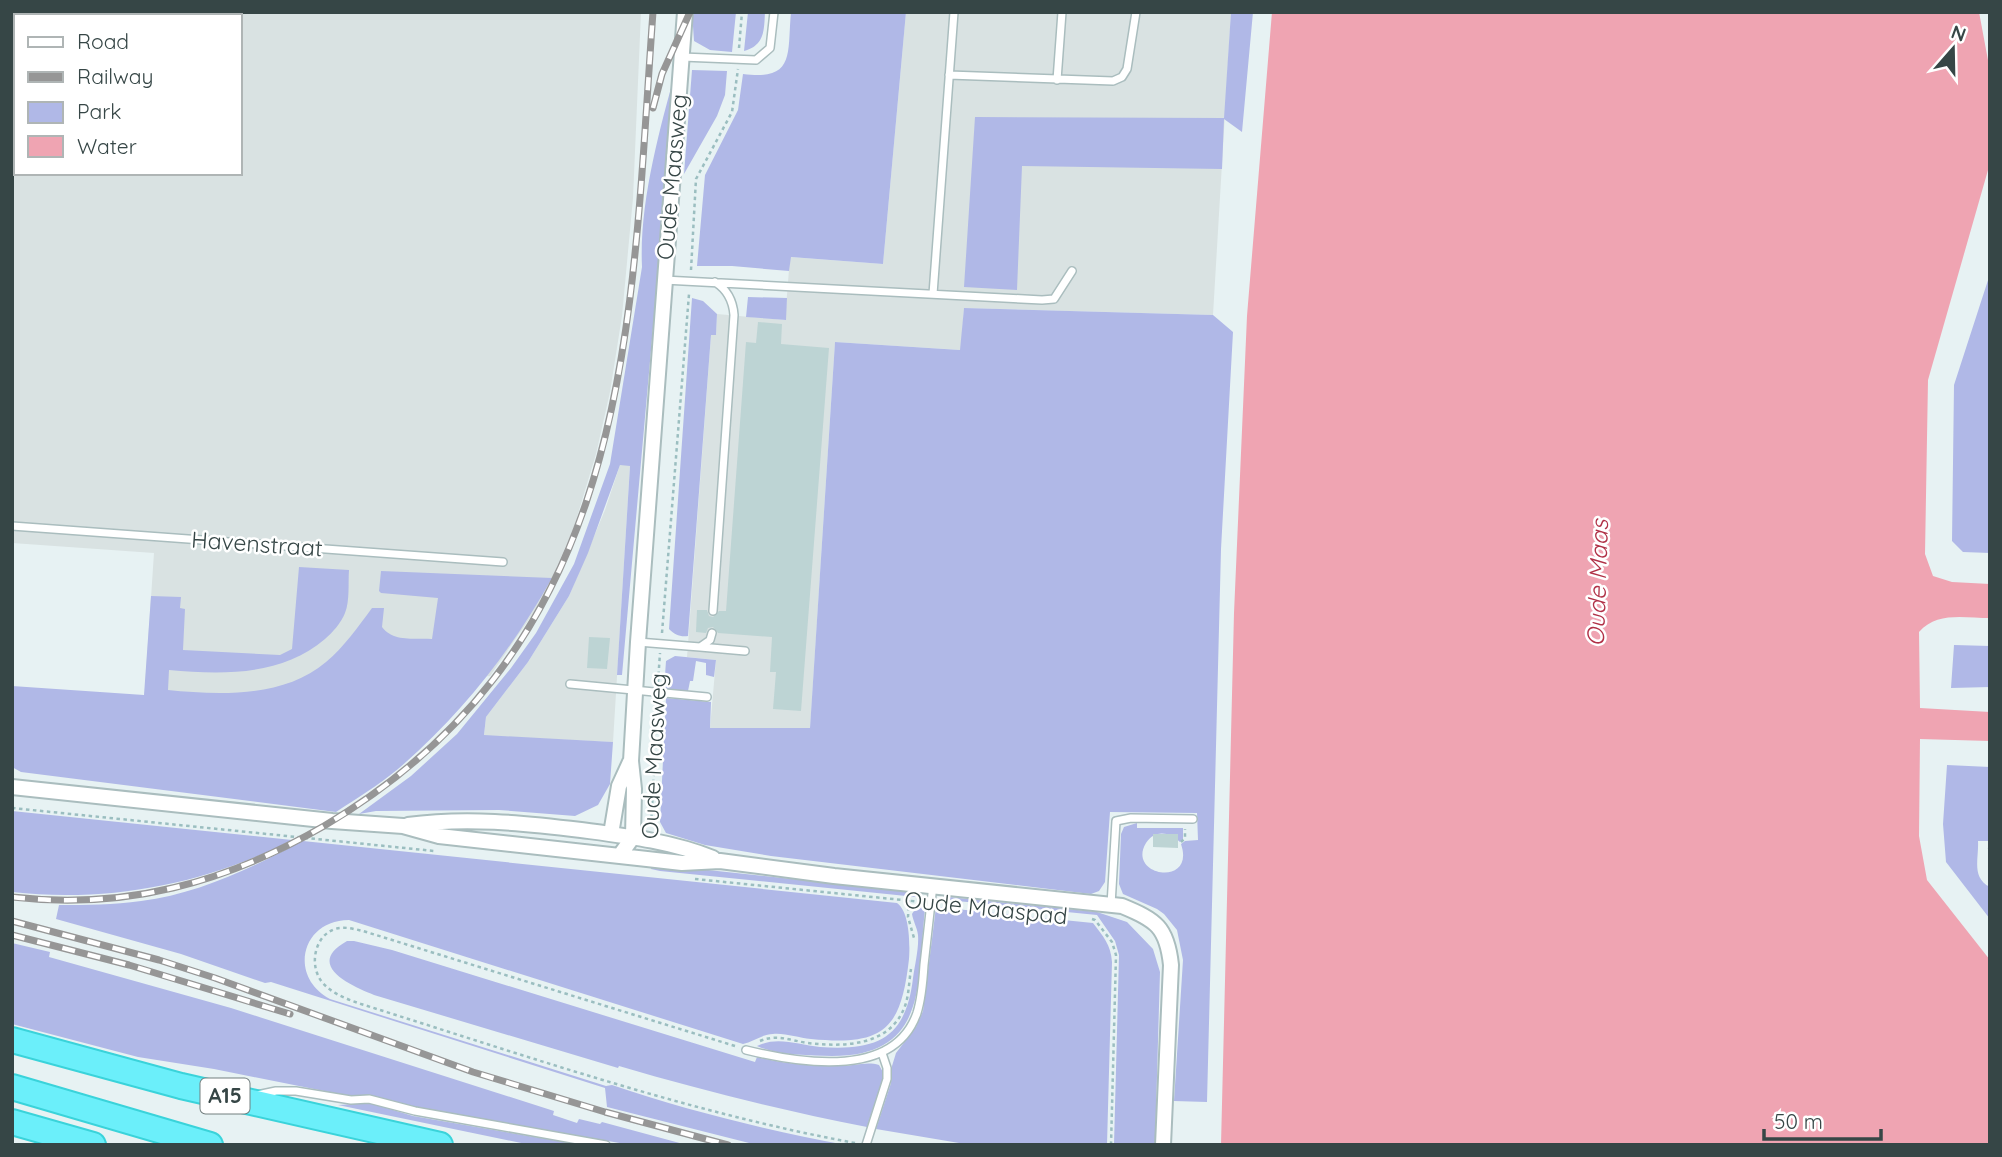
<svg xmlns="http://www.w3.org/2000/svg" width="2002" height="1157" font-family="Quicksand,sans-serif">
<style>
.industrial{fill:#d9e2e2;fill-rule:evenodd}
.green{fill:#b0b8e7}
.water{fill:#efa4b2}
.building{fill:#bdd4d4}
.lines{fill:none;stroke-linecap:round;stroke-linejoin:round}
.lane-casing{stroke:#aabdbe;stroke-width:10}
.street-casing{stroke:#aabdbe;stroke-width:18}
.highway-casing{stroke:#3ad3da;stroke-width:28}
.path{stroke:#9bbec0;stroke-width:2.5;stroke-dasharray:3.5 3.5;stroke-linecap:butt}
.lane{stroke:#fff;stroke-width:7}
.street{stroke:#fff;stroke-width:14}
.highway{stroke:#6beffa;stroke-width:24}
.rail-casing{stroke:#969696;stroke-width:7}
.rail{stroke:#fff;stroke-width:4.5;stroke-dasharray:13;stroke-linecap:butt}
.labels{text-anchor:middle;stroke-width:5;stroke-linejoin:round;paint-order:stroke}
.shield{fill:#fff;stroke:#727e7e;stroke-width:2}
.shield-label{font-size:21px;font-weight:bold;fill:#364646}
.street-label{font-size:23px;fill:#364646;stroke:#fff}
.water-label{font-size:24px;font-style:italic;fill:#b03147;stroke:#fff}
</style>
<rect width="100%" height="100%" fill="#e7f2f3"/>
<path class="industrial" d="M12,12H641L633,198L622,316L610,392L596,454L574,527L552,578L534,612L490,676L144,702L154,553L12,543ZM16,16H240V173H16Z
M906,12H1231L1213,315L964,308L961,350L835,342L810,729L710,728L716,660L687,657L711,335H716L717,314L785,320L790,257L883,264Z
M620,465H630L613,742L484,736L486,717L528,662L569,596L605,510Z"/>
<path class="green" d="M692,12H736L732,52L710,50L694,41Z
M748,12H765C764,30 765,45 744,51Z
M791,12H906L883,264L791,257L789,271L732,266H697L705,175L738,110L743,74C796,81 787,53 791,12Z
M1231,12H1253L1242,132L1224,119L1222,169L1022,166L1017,290L964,287L975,117L1224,118Z
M676,70L622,675H617L630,466L620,465L588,553L569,596L528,662L486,717L484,735L613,742L610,784L598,805L575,816L499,810L376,811L359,814L411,776L457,734L511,668L536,633L574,564L610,464L642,267C639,204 659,131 676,70Z
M692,70L727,71L725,95L717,116L684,174Z
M1990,274V553L1963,552L1952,541L1954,385Z
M748,297L787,298L786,320L746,317Z
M692,298L703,301L717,314L716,335H711L688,636C680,637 675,635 669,629Z
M964,308L1213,315L1233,332L1221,549L1207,1102L1174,1101L1183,960L1177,930L1164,914L1157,909L1123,894L1119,884L1121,834L1124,827L1137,823V828H1183V839L1180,842C1170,832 1155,829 1146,843C1126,876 1196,888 1181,844L1185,841L1198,840L1197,813L1110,812L1105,882L1099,891L1091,894L771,856L705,845L666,833L660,822L666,698L711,702L710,728H810L835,342L960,350Z
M299,567L349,570C348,583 350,601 345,613C341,623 333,632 325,639C282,676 223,675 169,670L168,690C219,695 284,698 326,662C344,647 358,627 372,608H384L382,627C393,642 414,638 432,639L438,598L381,593L379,591L381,571L552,578C512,650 461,715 398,769C379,785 357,798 336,812L21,772L12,767V686L144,695L151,596L181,597L180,608L185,609L183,650L280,655L292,649Z
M1954,645L1990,646V687L1951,688Z
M675,656L716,660L714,677L706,675V663L696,661L693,681H690L688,691L664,689L666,661Z
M1947,765L1990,767V841H1978C1979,859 1971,877 1990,887V919L1946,862L1943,824Z
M12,811L292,840C206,884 108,903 12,892Z
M303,841L897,903C910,912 910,945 909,959C901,1030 884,1046 811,1039C798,1038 786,1033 773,1034C762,1034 753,1042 743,1044L349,920C301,920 288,977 330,999L606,1086L612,1085C689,1111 766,1130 846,1145H757L607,1107L605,1088L271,982L265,983L181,954L56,919L59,905C86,905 114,905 141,901C198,894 253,867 303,841Z
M652,864L913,892L916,897L660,871L651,869Z
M949,897L1097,912L1127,922L1153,949L1160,972L1155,1145H1114L1119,955L1115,941L1097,915L947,900Z
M917,906H924L925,909C917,982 929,1056 832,1056C808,1055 779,1056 757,1046C778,1036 798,1045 820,1047C878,1051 906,1038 913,978C915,964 919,948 918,935C917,927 913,921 912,914Z
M936,907L1093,923C1103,936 1111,945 1112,962L1107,1145H971L876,1129L891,1083L892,1066L896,1053L916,1027L923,1011Z
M347,941H354L392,950L755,1062L757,1057C784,1064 812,1066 840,1066C853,1066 867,1061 879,1065L884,1074L867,1127C783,1111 701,1090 619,1066L618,1068L374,995C351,986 304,965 347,941Z
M12,943L50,952L49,957L231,1008L554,1111L553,1115L577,1123L579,1119L600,1124L602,1122L687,1145H631L414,1107L371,1095H344L214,1069L138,1057L12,1024Z
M370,1103L413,1116L581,1145H531L338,1105Z"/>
<path class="water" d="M1272,12H1979L1990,71V163L1928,380L1925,554L1933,576L1952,582L1990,584V618C1965,618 1937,611 1919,632L1920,708L1990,712V741L1920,739L1919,836L1927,880L1990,960V1145H1221L1234,613L1247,316Z"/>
<path class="building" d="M758,322L782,324L781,344L829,348L801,711L773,709L776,672H770L772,637L718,633L713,627L708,628L706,633L696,632L697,610H707L709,616L713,617L719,611H726L746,342L756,343Z
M589,637L610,638L607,669L587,668Z
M1153,834H1178V848L1153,847Z"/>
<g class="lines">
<g class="lane-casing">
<path id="lane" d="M682,57L756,60L770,48L774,12
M949,75L1113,81L1122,77L1127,69L1136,12
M1057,80L1062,12
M664,280L1042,300L1054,299L1072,271
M933,294L954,12
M12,526L503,562
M713,611L734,315C733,301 728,290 715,282
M638,642L700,647L710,640L712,633
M700,647L745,651
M570,684L707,697
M1111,905L1116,821L1131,818L1193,819
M746,1050C799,1063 894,1080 917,1013C922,997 923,981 924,965C927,938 930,912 933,885
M257,1095L276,1091H296L351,1100L369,1099L415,1111L606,1145
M866,1145L887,1079V1068L882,1053"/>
</g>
<g class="street-casing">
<path id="street" d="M12,787L332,821L403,826L439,836L647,859L682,863L720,861L834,876L1122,906C1156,920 1167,927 1171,965L1163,1145
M408,825C466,817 523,823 581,830C626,836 670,841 713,858
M611,834L619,786L630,762
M620,855L633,837L634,789L631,761L638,642L685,12"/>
</g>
<g class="highway-casing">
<path id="highway" d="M12,1040L181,1086L440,1145
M12,1087L210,1145
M12,1122L93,1145"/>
</g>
<path class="path" d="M739,48L742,12
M691,270L696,179L732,112L738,69
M662,633L689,294
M658,682L660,653
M12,808L434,851
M651,825L658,702
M1181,842L1185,838V829
M1989,849L1990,843
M695,879L922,902
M909,900L908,917L914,938
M1092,919L1095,920L1112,942L1116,955L1111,1145
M760,1041C777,1034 789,1040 807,1043C843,1047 890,1047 905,1006C909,995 909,981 911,969
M735,1046L363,931C354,929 344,926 335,929C314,936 309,966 322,982C332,994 347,999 361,1004C524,1055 687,1112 855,1143"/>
<use href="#lane" class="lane"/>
<use href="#street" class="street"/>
<use href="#highway" class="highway"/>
<g class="rail-casing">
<path id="rail" d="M653,108L662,74L690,12
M12,897C126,910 225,883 324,826C635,642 630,330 653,12
M12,921L159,960L215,978L473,1072L605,1112L728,1145
M12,935L129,965L290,1014"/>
</g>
<use href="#rail" class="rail"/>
</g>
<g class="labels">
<rect class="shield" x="200.5" y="1078.5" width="49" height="35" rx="5"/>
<g class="shield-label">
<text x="225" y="1103">A15</text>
</g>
<g class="street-label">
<text transform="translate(672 177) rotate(-85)" y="8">Oude Maasweg</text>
<text transform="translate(257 544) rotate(4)" y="8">Havenstraat</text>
<text transform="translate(654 756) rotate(-87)" y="8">Oude Maasweg</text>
<text transform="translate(986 908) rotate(6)" y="8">Oude Maaspad</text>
</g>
<g class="water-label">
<text transform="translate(1598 583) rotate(-88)" y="8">Oude Maas</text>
</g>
</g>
<rect width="2002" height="1157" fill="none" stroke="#364646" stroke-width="28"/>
<rect x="14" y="14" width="228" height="161" fill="#ffffff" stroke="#afb5b5" stroke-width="2"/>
<rect x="28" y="37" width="35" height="10" fill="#ffffff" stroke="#afb5b5" stroke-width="2"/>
<text x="77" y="49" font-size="21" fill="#364646">Road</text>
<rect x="28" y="72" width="35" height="10" fill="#969696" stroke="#afb5b5" stroke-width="2"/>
<text x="77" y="84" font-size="21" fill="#364646">Railway</text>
<rect x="28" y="102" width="35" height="21" fill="#b0b8e7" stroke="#afb5b5" stroke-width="2"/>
<text x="77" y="119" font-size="21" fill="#364646">Park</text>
<rect x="28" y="136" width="35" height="21" fill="#efa4b2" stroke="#afb5b5" stroke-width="2"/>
<text x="77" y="154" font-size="21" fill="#364646">Water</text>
<g transform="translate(1953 49) rotate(20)" stroke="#ffffff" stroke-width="5" paint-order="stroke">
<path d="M0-5L12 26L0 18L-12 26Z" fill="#364646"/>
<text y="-10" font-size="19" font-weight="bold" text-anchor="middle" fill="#364646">N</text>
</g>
<path d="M1764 1129v10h117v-10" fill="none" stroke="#364646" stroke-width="3.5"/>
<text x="1774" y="1129" font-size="21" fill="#364646" stroke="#ffffff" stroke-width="5" paint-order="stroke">50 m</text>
</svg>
